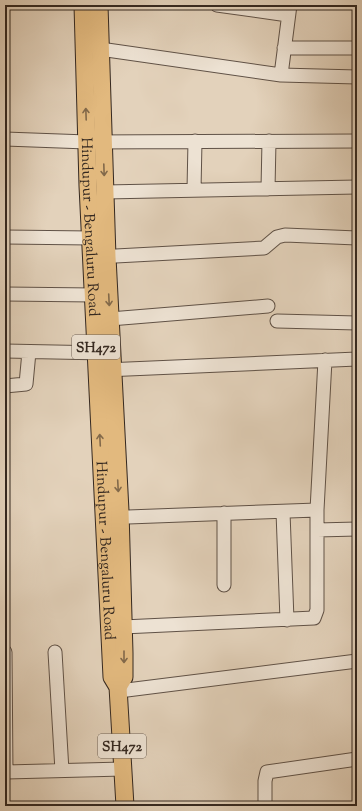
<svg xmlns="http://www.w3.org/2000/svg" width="362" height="811" font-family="'Sorts Mill Goudy',serif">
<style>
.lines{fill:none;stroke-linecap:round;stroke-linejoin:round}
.minor-casing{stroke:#605247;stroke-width:15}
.major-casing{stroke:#342820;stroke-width:19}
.minor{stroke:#ede2d3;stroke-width:13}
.major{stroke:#e2b97e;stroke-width:17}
.oneway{stroke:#82694a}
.labels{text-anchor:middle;stroke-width:3;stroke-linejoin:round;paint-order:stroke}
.shield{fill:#ede2d3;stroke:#6c6056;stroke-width:1}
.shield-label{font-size:14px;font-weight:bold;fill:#342820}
.street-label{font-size:15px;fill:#342820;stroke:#ede2d3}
</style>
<rect width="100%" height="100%" fill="#e3d2bb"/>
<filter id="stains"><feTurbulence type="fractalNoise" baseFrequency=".005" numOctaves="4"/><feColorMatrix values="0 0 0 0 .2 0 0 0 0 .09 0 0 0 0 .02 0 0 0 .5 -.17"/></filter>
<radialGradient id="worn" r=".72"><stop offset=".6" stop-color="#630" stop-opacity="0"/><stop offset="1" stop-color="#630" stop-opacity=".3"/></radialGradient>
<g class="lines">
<g class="minor-casing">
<path id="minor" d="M217,5L288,15
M284,48H357
M100,49L281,75L357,77
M281,75L290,5
M5,139L87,142L357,141
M268,189L269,141
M194,190L195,141
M105,192L357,187
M5,237L91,238
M97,257L264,248L277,237L285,235L357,238
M5,294L94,295
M277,321L357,323
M103,322L110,319L268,306
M5,351L104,353
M105,370L357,359
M5,386L26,384L29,352
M283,512L287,620
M224,513V585
M111,516L128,517L317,510
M317,530L357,529
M123,627L314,618L317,610V510L325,360
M5,652L6,772L123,769
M55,652L62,771
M119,691L357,661
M265,806V781L267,772L357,759"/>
</g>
<g class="major-casing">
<g id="major">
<path id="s1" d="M83,5L88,186L112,677L118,687L125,806"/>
<path d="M99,5L107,257L120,511L124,653V677L118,687"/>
</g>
</g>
<use href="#minor" class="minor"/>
<use href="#major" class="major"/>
</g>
<defs><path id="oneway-shaft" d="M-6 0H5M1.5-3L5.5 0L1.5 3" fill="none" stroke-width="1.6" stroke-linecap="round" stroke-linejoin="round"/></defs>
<g class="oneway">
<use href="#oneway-shaft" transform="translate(86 114) rotate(-92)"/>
<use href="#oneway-shaft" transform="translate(104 170) rotate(88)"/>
<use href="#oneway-shaft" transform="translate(109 300) rotate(87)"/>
<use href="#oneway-shaft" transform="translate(100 440) rotate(-93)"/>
<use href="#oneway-shaft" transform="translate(118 486) rotate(87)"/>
<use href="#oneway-shaft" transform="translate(124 657) rotate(90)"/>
</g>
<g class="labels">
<g class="shield">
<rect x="72" y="335" width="48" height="24" rx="3"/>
<rect x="98" y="734" width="48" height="24" rx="3"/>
</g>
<g class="shield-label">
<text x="96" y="352">SH472</text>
<text x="122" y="751">SH472</text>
</g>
<g class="street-label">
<text dy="5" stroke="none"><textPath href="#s1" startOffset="222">Hindupur - Bengaluru Road</textPath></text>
<text dy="5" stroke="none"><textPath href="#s1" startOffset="546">Hindupur - Bengaluru Road</textPath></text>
</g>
</g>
<rect width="362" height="811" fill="none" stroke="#e3d2bb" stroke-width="20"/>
<rect x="6" y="6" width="350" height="799" fill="none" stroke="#342820" stroke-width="2"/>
<rect x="10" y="10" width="342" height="791" fill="none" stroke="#342820"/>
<rect width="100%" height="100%" filter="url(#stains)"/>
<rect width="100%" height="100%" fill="url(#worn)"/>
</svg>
